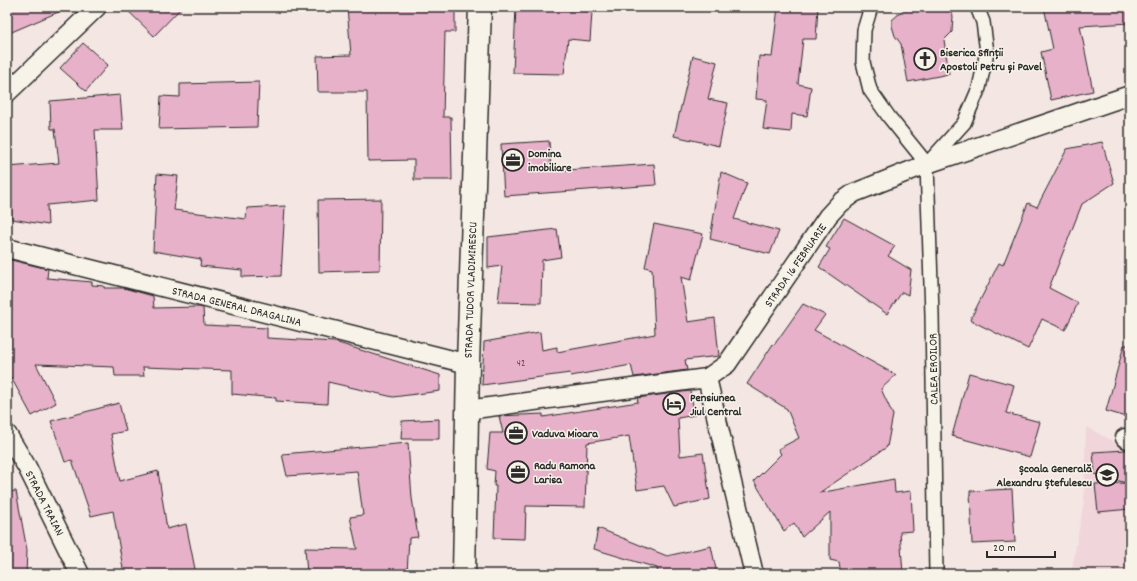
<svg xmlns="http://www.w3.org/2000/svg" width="1137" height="581" font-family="Dekko,sans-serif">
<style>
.built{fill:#f0d6da}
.building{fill:#e7b1c9;stroke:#2b2b2b}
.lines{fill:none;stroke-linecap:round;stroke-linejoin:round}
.pedestrian-casing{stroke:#2b2b2b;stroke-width:16}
.minor-casing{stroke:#2b2b2b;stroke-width:21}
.secondary-casing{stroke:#2b2b2b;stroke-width:25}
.pedestrian{stroke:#f7f3e8;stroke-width:13}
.minor{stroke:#f7f3e8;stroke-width:18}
.secondary{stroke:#f7f3e8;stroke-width:22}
.labels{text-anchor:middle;stroke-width:3;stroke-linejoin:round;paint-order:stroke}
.number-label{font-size:10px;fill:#5a4c52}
.poi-label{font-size:12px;font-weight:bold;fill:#2b2b2b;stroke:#f7f3e8;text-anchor:start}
.street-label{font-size:12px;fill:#2b2b2b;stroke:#f7f3e8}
</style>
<rect width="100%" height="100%" fill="#f4e6e2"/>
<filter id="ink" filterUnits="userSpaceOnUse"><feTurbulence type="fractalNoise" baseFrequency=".025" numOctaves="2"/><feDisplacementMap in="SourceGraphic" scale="8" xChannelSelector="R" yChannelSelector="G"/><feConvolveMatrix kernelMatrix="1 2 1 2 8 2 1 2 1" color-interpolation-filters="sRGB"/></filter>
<g filter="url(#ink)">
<path class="built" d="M1086,427L1130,450V574H1071L1084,501Z"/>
<path class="building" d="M7,7H70L7,34Z
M124,7H182L154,36Z
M347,7H455V32H445L443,117H451L452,180H414V160L368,161L367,92H318L317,56L351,55Z
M516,7H539L592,12L590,41L568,39L564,74L513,73Z
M778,7H818L816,39H803L798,84L811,87L807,116L792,114L791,132L763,129L767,100L756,99L759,56L772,57Z
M907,7H948L953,16L952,32L944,40L949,74L908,82L901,44L895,36L892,26V20Z
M1044,7H1130V23L1080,26L1093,91L1051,100L1041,52L1053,49Z
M83,43L108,65L86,91L60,68Z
M693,56L717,62L708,99L728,103L719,146L674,136Z
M259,82L257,127L159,129L161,96L180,97V84Z
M120,95L123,130H95L99,200L47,205L48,225L12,219L7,167L59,163L55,129H51L50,101Z
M549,141L551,171L654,164L656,185L504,196L501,144Z
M1102,142L1114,183L1082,204L1049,288L1078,303L1065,330L1042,319L1028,349L970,320L999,263L1003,265L1028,203L1037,207L1067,149Z
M721,172L747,183L734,219L779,231L770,254L710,239Z
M157,174L178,176L174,210L246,219L247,208L285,206L281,276L242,277V270L200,266L201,259L153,251Z
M381,199L380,270L319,272L318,200Z
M844,218L895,246L888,256L911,270L908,295L902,292L887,314L819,267L830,249L826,247Z
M654,224L703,234L691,280L681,277L688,322L715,318L719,356L685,360L687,370L634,377L631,365L571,376L570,373L482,385L484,342L540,332L542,350L557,347V352L655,334L652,269L645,267Z
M557,229L561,257L542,260L541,303L498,302L502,266L488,268V237Z
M7,259L48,269L47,278L92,282V285L104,286V288H124L153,296L154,308L199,307L203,308L204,325L267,328V338L335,342L440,375V391L393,397L328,382L327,404L276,401V398L232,394V370L143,367L144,376H115L114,367L36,364L56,403L32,416L7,370Z
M803,304L825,315L814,330L896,375L881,389L893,415L887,447L819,493L894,479L895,493L911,491L913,531L900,532L903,574H841L839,562L830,560V512L802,537L794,523L784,531L754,481L781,454L778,449L799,438L787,409L747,384L773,344L774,345Z
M1124,345H1130V418L1106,411Z
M969,373L1014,385L1006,413L1040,422L1030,457L952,436Z
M690,391L695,415L678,418L680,456L703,453L710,499L674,507L664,486L637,490L629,436L587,443L585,507L526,506L525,539L494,538L496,486H494L495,471L487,469L490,433H503L499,416L543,414V417L638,402L637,398Z
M119,403L126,431L111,434L120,481L158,471L167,529L186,524L196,574H124L113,511L91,516L72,460L65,462L51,421Z
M439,419V439H401L402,421Z
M408,443L412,498L418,537L409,538L407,574H307L305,548L357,549L350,517L363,515L357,471L287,476L282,454Z
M1126,450H1130V509L1098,512L1095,484L1126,483L1095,474L1093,452Z
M1012,489L1015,542L972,544L970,491Z
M16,491L27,550L26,574H7V492Z
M598,528L667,556L711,546L717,574H658L657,568L594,549Z"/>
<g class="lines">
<g class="pedestrian-casing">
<path id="pedestrian" d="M871,7L864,30L863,62L870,90L889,117L927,164L932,314L936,574
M928,163L964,123L979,88L987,52L983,22L977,7"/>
</g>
<g class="minor-casing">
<path id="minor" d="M7,93L97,7
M7,248L468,364
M707,378L754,574
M467,410L707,378L727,364L828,216L840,203L854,193L927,164L1130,95
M7,434L27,467L80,574
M1125,438L1130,440"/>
</g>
<g class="secondary-casing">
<path id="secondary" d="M464,574L468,364L480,7"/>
</g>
<use href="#pedestrian" class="pedestrian"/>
<use href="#minor" class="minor"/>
<use href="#secondary" class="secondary"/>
</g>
</g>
<defs>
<g id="church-ring" transform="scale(1.15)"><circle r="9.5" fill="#f7f3e8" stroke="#2b2b2b" stroke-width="1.5"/><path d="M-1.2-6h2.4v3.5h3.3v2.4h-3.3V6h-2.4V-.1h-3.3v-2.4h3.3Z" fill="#2b2b2b"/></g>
<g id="office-ring" transform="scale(1.15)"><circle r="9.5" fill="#f7f3e8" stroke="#2b2b2b" stroke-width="1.5"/><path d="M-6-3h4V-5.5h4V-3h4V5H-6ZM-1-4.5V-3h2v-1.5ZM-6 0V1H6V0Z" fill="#2b2b2b"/></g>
<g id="hotel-ring" transform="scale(1.15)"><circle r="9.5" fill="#f7f3e8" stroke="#2b2b2b" stroke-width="1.5"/><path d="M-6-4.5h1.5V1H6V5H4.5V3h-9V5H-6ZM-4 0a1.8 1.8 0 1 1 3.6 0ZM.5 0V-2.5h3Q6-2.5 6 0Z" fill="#2b2b2b"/></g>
<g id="school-ring" transform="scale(1.15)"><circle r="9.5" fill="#f7f3e8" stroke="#2b2b2b" stroke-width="1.5"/><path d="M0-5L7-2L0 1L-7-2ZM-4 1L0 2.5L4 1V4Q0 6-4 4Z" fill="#2b2b2b"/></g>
</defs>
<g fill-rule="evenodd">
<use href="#church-ring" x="925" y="59"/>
<use href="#office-ring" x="513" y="160"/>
<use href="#hotel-ring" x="674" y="404"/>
<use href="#office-ring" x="516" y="433"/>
<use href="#office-ring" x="518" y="472"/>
<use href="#school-ring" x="1107" y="475"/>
</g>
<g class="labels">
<g class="number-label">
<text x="521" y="366">42</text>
</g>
<g class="poi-label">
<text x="940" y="56">Biserica Sfinții<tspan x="940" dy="14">Apostoli Petru și Pavel</tspan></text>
<text x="528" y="157">Domina<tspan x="528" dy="14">imobiliare</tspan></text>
<text x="690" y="401">Pensiunea<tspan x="690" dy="14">Jiul Central</tspan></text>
<text x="532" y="437">Vaduva Mioara</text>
<text x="534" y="469">Radu Ramona<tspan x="534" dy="14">Larisa</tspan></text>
<text x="1092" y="472" text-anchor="end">Școala Generală<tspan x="1092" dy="14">Alexandru Ștefulescu</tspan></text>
</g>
<g class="street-label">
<text transform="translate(795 265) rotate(-55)" y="4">STRADA 16 FEBRUARIE</text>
<text transform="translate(470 290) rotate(-88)" y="4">STRADA TUDOR VLADIMIRESCU</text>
<text transform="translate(237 306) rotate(14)" y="4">STRADA GENERAL DRAGALINA</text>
<text transform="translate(933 369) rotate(-91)" y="4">CALEA EROILOR</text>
<text transform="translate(45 503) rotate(63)" y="4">STRADA TRAIAN</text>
</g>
</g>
<rect width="1137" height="581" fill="none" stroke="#f7f3e8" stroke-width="24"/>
<rect x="12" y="12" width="1113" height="557" fill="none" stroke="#2b2b2b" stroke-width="1.5" filter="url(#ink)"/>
<path d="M987 551v6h68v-6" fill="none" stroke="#2b2b2b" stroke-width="2"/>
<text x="993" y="551" font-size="12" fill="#2b2b2b" stroke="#f7f3e8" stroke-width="3" paint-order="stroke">20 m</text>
</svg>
